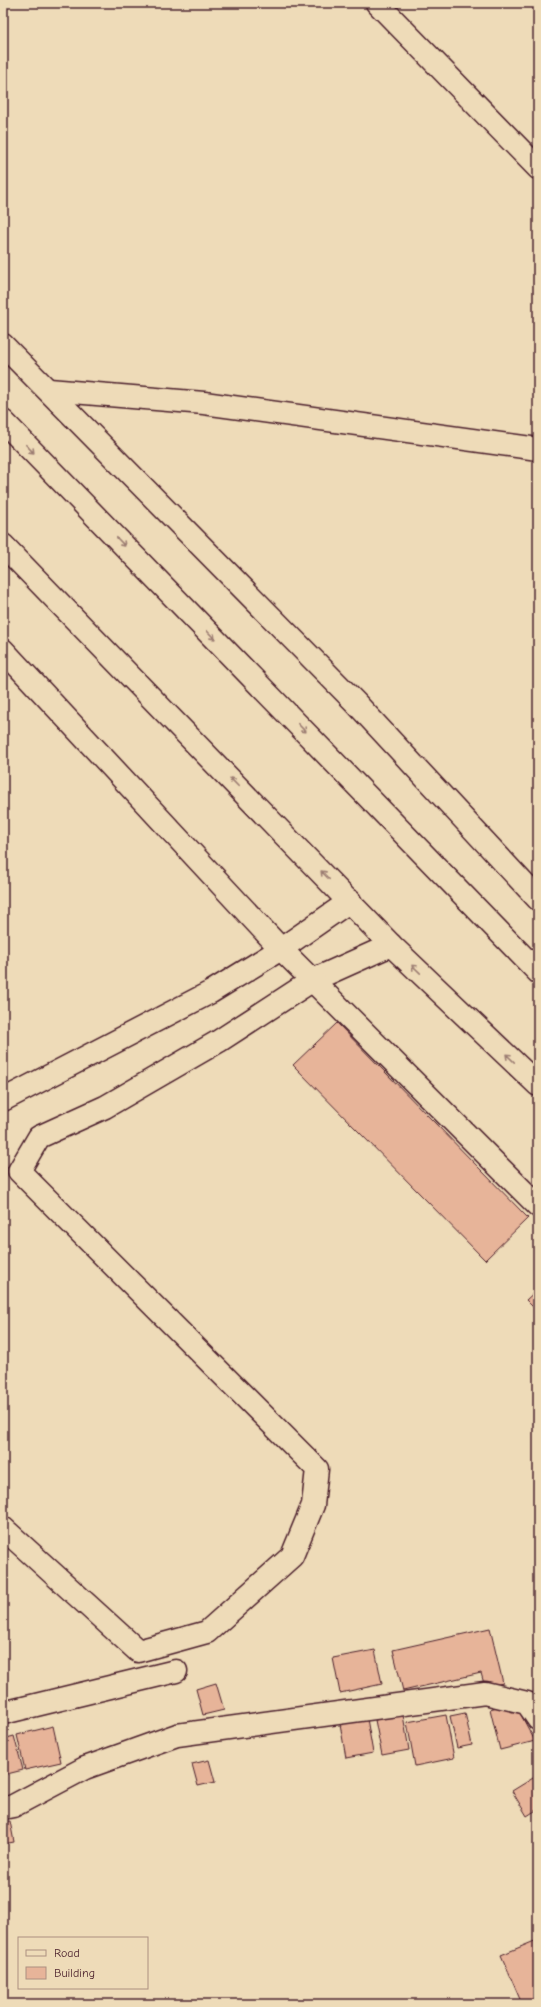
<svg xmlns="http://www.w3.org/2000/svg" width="541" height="2007" font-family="'Comic Neue',sans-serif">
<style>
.building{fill:#e7b499;stroke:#4a1f2b}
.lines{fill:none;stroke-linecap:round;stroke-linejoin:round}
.minor-casing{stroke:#4a1f2b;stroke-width:25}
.tertiary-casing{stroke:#4a1f2b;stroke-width:25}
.primary-casing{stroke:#4a1f2b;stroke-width:25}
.minor{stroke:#eedbb8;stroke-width:22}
.tertiary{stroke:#eedbb8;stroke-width:22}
.primary{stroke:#eedbb8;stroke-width:22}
.oneway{stroke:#9c7d72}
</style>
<rect width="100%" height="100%" fill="#eedbb8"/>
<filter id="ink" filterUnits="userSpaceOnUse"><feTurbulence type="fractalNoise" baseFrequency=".025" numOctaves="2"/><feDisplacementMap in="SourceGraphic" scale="8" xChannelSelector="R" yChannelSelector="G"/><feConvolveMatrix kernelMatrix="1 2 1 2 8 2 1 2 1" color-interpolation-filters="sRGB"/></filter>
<g filter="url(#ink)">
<path class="building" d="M337,1023L528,1218L485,1260L293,1065Z
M538,1289V1312L526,1300Z
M490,1628L503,1683L485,1687L481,1673L403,1691L393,1650Z
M375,1650L382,1684L340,1693L333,1658Z
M216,1683L224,1710L203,1715L196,1689Z
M514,1702L535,1741L500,1750L490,1709Z
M366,1713L373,1753L346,1758L339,1718Z
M465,1713L472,1745L457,1748L450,1716Z
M403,1715L409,1750L382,1755L375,1720Z
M446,1715L454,1758L415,1766L407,1722Z
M53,1726L61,1762L25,1770L17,1735Z
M14,1736L23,1770L3,1775V1739Z
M209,1760L215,1782L198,1786L192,1764Z
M538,1775V1809L527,1816L512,1791Z
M10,1821L14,1842L3,1844V1822Z
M537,1940L538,2004H522L501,1955Z"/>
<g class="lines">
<g class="minor-casing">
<path id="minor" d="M377,3L538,168
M49,390L204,403L538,449
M3,1100L211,992L281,949L350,901
M3,1528L138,1651L207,1632L292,1556L313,1505L317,1469L19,1171L39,1137L105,1107L219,1041L313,980L391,945
M3,1713L176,1671
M3,1808L13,1806L85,1768L177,1735L485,1693L527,1703L538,1719"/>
</g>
<g class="tertiary-casing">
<path id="tertiary" d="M3,345L355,702L538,899
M3,650L281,949L538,1206"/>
</g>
<g class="primary-casing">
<path id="primary" d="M3,421L538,972
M3,545L391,945L538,1085"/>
</g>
<use href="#minor" class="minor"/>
<use href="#tertiary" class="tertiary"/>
<use href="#primary" class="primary"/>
</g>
<defs><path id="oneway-shaft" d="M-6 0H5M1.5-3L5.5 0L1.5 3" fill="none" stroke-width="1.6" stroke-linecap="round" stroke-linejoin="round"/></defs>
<g class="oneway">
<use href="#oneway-shaft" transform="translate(30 449) rotate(46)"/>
<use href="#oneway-shaft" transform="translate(121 542) rotate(46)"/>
<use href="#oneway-shaft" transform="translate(211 635) rotate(46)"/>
<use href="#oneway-shaft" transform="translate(302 728) rotate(46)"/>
<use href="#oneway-shaft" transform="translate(234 782) rotate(-134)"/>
<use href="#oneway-shaft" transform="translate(325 875) rotate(-134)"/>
<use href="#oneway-shaft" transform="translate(416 969) rotate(-136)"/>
<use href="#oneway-shaft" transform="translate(510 1058) rotate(-136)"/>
</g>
</g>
<rect width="541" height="2007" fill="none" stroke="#eedbb8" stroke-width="16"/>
<rect x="8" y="8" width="525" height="1991" fill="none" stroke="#4a1f2b" stroke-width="1.5" filter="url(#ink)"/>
<rect x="18" y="1937" width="130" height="52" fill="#eedbb8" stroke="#ac9080"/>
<rect x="26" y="1950" width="20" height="6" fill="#eedbb8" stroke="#ac9080"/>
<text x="54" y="1957" font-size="12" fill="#4a1f2b">Road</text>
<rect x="26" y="1967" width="20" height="12" fill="#e7b499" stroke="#ac9080"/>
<text x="54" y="1977" font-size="12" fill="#4a1f2b">Building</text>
</svg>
